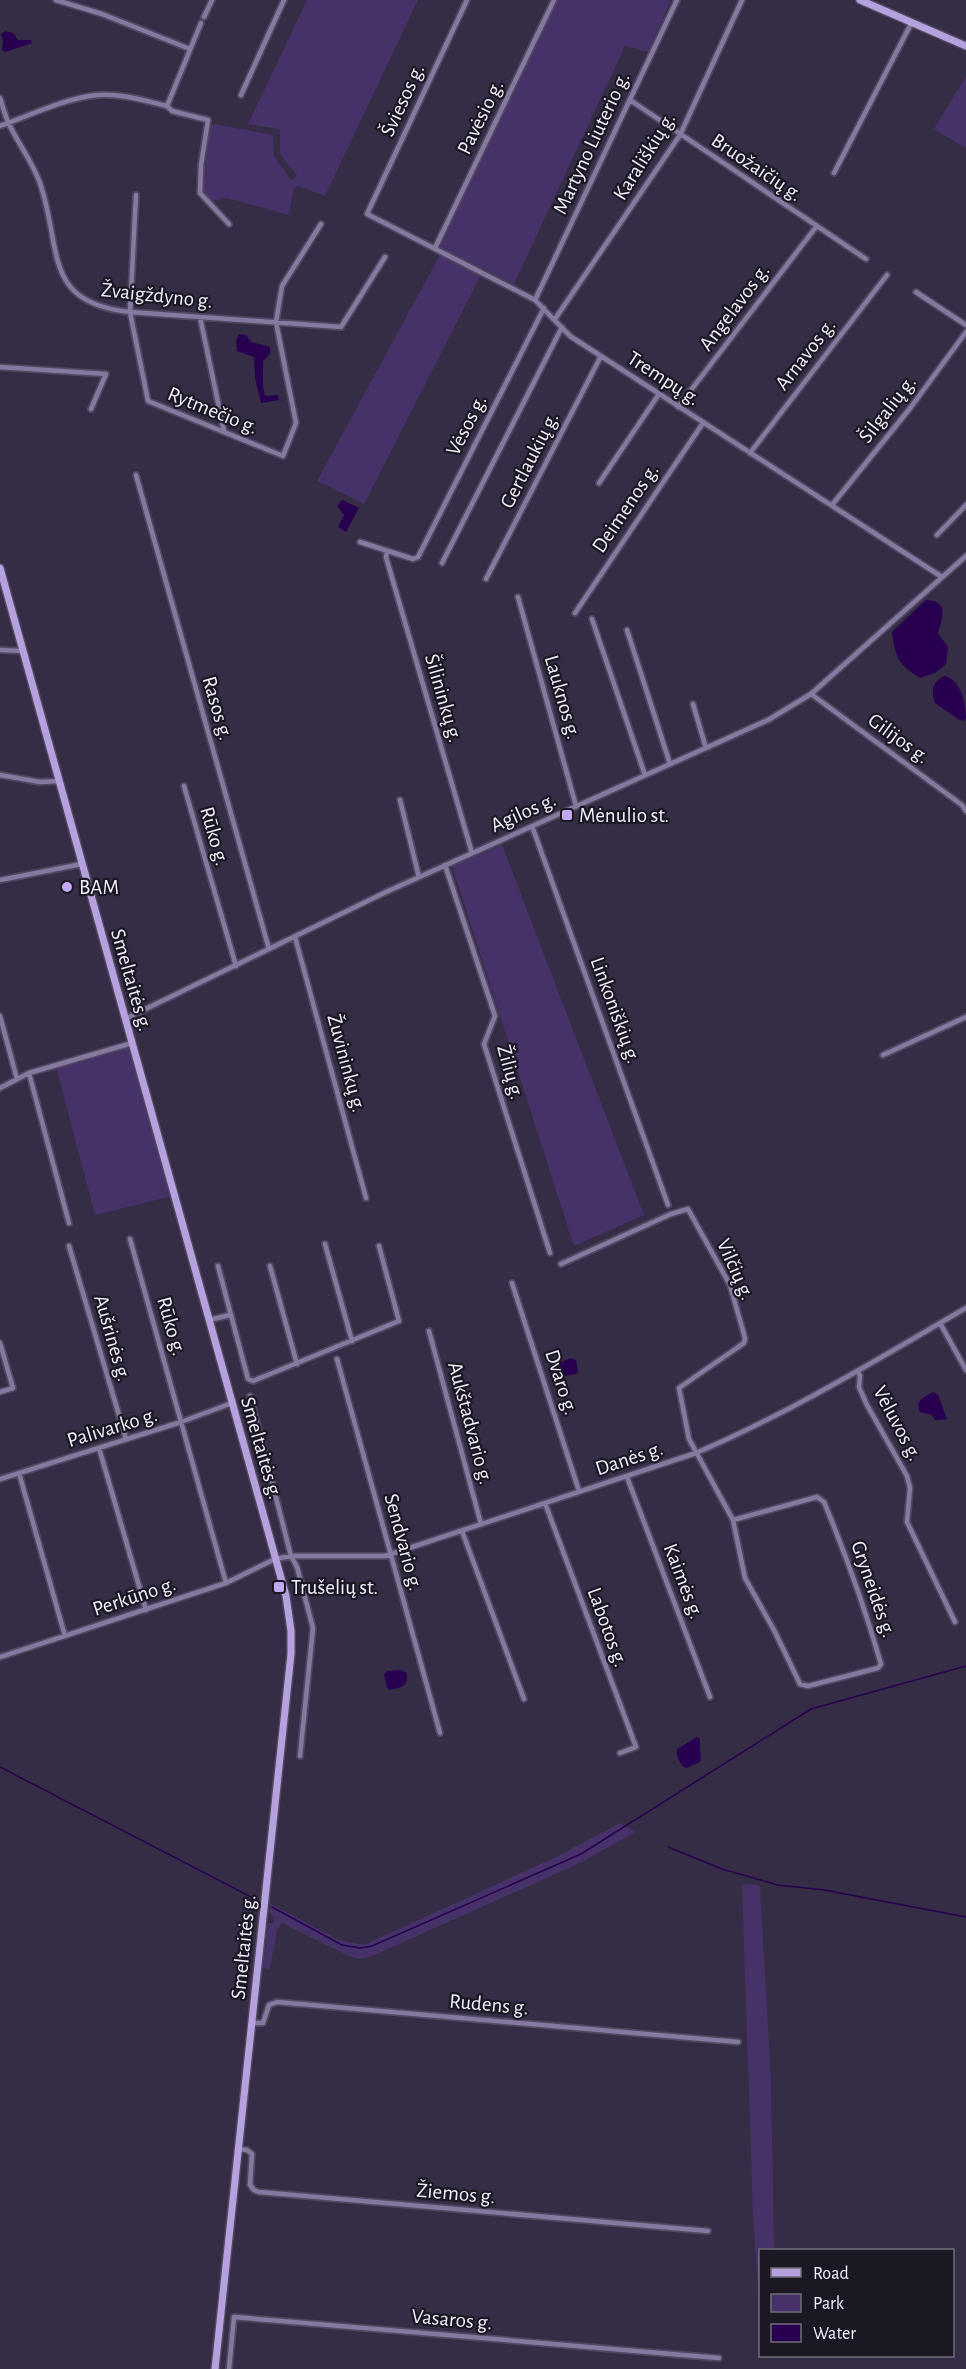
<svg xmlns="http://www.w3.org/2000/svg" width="966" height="2369" font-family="'Alegreya Sans',sans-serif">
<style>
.green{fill:#463268}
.water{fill:#280050}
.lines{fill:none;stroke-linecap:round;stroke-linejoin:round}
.stream{stroke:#280050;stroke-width:1.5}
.minor-casing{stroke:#504760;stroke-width:8}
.secondary-casing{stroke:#504760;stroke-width:10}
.minor{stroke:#85799f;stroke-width:4.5}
.secondary{stroke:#b4a1de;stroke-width:7}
.poi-dot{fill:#c0a8f3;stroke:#1b1723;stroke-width:2}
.labels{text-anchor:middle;stroke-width:4.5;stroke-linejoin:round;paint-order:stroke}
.street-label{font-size:21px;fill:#f3effd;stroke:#1b1723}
.poi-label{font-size:21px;fill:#f3effd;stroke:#1b1723;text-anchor:start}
</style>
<rect width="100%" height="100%" fill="#352c46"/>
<path class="green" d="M307,0H418L325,196L298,186L294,188L289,215L227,198L210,201L203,190L209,127L214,124L273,135L274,157L292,181L297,175L280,154V129L248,124Z
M557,0H671L648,52L625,46L514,284L440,247Z
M966,76V148L934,129Z
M441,253L481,275L364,504L317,481Z
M502,845L644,1215L574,1246L452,866Z
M129,1045L172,1196L95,1215L56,1067Z
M620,1823L635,1832L580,1863L372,1956L359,1959L347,1955L282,1923L277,1930L270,1969L263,1968L268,1923H274V1917L269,1913L271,1904L339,1940L364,1945L556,1857Z
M754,1884L760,1886L771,2081L774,2250H760V2315L753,2215L742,1885Z"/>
<path class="water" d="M5,31L13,33L18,40H31L32,43L5,52L2,50L3,41L1,34Z
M239,334L246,335L251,342L270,347V354L263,361V387L265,396L278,395L279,400L261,403L255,378L254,357L237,351L236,341Z
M342,500L359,508L346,532L338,527L344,515L337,506Z
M926,600C950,601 942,618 938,633L948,647L946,664L935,673L920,678C898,664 895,657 892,632Z
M944,676C961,679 966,704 966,718L964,721L958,719L935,703C931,690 932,683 944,676Z
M570,1358L576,1360L578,1370L577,1374L551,1378L549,1368Z
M933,1392L938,1395L947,1419L935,1420L932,1415L920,1412L918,1406L920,1400Z
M401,1670L407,1673C408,1687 402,1687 390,1690L387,1688L384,1674L387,1671Z
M697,1737L700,1739C699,1747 702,1755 700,1762L686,1768C680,1765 676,1756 677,1749Z"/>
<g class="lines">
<path class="stream" d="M0,1767L257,1900
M668,1847L722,1869L778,1885L824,1890L966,1917
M272,1907L342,1945L360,1948L372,1946L581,1854L811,1709L966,1666"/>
<g class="minor-casing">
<path id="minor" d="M56,0L102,14L190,49
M467,0L367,214L535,300L570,336L942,577
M204,17L212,0
M241,95L284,0
M0,98C3,107 5,116 9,124C19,145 34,164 41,186C62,251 43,303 130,312L341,327L385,257
M630,100L866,259
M167,106L201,23
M0,126C31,115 65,98 98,95C121,93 145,101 167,106L172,111L208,120L201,165L200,193L229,224
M834,173L912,22
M136,195L130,312L148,401L283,456L296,423L276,322L282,286L321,224
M435,248L554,0
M916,292L966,325
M535,300L677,0
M200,317L224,431
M555,319L680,135L742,0
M0,367L106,374L91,409
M678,407L816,227
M750,453L887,275
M136,475L269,949
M599,483L659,394
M832,505L911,407L966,332
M937,535L966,505
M360,542L413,559L418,557L544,308
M387,551L386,557L472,853
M442,563L562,327
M486,579L601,356
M518,597L576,806
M575,613L703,423
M592,619L645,775
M627,630L670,764
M0,650L23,651
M811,694L962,805L966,811
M693,704L706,748
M0,775L40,782L59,781
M184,786L236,966
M400,800L419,877
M532,826L668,1205
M445,865L495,1016L484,1044L550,1253
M0,880L82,864
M295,937L366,1198
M0,1016L17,1079
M125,1019L386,892L768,720L811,694L966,556
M883,1055L966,1017
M29,1073L69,1223
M0,1088L29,1073L132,1043
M130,1239L226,1583
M325,1244L352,1341
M69,1246L126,1439
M561,1264L671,1214L688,1209L730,1285L745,1338L744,1343L679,1388L689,1439L733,1520L817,1497L824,1502C846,1555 865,1608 881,1664L878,1668L808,1686L800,1684L775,1632L745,1578L733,1520
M218,1266L248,1379L253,1381L399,1321L379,1246
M270,1266L297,1364
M512,1283L579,1491
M209,1320L230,1315
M940,1323L966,1370
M429,1331L481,1524
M0,1343L13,1388L0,1392
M337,1359L440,1733
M858,1371L860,1376L859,1387L867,1405L907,1476L910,1488L907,1522L955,1622
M250,1396L291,1556L297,1567L313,1628L300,1756
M99,1448L146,1610
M19,1473L65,1636
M627,1477L710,1697
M0,1479L181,1422L232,1403
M545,1503L636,1747L620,1753
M462,1531L524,1699
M0,1657L226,1583L275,1559L291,1556H385L696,1453C790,1413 878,1359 966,1308
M252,2023H263L269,2005L277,2002L738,2042
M238,2149L247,2150L252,2154L250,2185L254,2190L259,2192L708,2231
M229,2369L234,2317L719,2358"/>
</g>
<g class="secondary-casing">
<path id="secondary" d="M860,0L966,46
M0,568L286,1596L291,1631V1654L215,2369"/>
</g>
<use href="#minor" class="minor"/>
<use href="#secondary" class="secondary"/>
</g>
<g class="poi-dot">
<rect x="561" y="809" width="12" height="12" rx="3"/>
<circle cx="67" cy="887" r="6"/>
<rect x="273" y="1581" width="12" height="12" rx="3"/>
</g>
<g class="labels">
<g class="street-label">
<text transform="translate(402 100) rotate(-65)" y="7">Šviesos g.</text>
<text transform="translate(480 117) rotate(-64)" y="7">Pavėsio g.</text>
<text transform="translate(591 143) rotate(-65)" y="7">Martyno Liuterio g.</text>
<text transform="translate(644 156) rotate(-58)" y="7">Karališkių g.</text>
<text transform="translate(757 167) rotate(34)" y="7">Bruožaičių g.</text>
<text transform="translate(157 295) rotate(6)" y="7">Žvaigždyno g.</text>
<text transform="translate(734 307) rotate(-53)" y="7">Angelavos g.</text>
<text transform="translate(805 354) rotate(-52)" y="7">Arnavos g.</text>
<text transform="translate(664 378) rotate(33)" y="7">Trempų g.</text>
<text transform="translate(887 409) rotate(-52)" y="7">Šilgalių g.</text>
<text transform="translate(213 410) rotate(22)" y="7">Rytmečio g.</text>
<text transform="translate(466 425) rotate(-63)" y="7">Vėsos g.</text>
<text transform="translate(529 460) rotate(-63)" y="7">Gertlaukių g.</text>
<text transform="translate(625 508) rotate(-56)" y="7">Deimenos g.</text>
<text transform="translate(563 697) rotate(74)" y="7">Lauknos g.</text>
<text transform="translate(444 698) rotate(74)" y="7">Šilininkų g.</text>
<text transform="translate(218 708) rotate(74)" y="7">Rasos g.</text>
<text transform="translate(899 738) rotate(36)" y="7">Gilijos g.</text>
<text transform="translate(523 812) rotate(-24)" y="7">Agilos g.</text>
<text transform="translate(215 836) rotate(74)" y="7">Rūko g.</text>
<text transform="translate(132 980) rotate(74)" y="7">Smeltaitės g.</text>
<text transform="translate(616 1010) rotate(70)" y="7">Linkoniškių g.</text>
<text transform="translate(347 1063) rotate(75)" y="7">Žuvininkų g.</text>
<text transform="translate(511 1072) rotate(75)" y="7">Žilių g.</text>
<text transform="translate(736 1269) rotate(66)" y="7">Vilčių g.</text>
<text transform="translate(172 1326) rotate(74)" y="7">Rūko g.</text>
<text transform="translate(113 1338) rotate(74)" y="7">Aušrinės g.</text>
<text transform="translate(562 1382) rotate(72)" y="7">Dvaro g.</text>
<text transform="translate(471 1423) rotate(75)" y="7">Aukštadvario g.</text>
<text transform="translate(898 1423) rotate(62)" y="7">Vėluvos g.</text>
<text transform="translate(112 1427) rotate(-17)" y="7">Palivarko g.</text>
<text transform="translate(262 1448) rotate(74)" y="7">Smeltaitės g.</text>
<text transform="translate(629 1458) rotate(-18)" y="7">Danės g.</text>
<text transform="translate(404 1542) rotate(75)" y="7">Sendvario g.</text>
<text transform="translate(684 1581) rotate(69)" y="7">Kaimės g.</text>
<text transform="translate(874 1589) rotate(71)" y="7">Gryneidės g.</text>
<text transform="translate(134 1596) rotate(-18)" y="7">Perkūno g.</text>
<text transform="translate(608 1627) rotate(70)" y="7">Labotos g.</text>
<text transform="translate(243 1947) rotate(-84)" y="7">Smeltaitės g.</text>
<text transform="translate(489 2004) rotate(5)" y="7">Rudens g.</text>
<text transform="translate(456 2193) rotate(5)" y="7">Žiemos g.</text>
<text transform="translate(452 2319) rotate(5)" y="7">Vasaros g.</text>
</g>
<g class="poi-label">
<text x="579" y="822">Mėnulio st.</text>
<text x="79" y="894">BAM</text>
<text x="291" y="1594">Trušelių st.</text>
</g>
</g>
<rect x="759" y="2249" width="195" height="108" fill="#1b1723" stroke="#716d7a" stroke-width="1.5"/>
<rect x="771" y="2268" width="30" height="9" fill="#b4a1de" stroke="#716d7a" stroke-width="1.5"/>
<text x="813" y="2279" font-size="18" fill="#f3effd">Road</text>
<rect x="771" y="2294" width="30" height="18" fill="#463268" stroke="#716d7a" stroke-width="1.5"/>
<text x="813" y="2309" font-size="18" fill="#f3effd">Park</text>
<rect x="771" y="2324" width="30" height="18" fill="#280050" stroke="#716d7a" stroke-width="1.5"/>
<text x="813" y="2339" font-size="18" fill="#f3effd">Water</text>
</svg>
